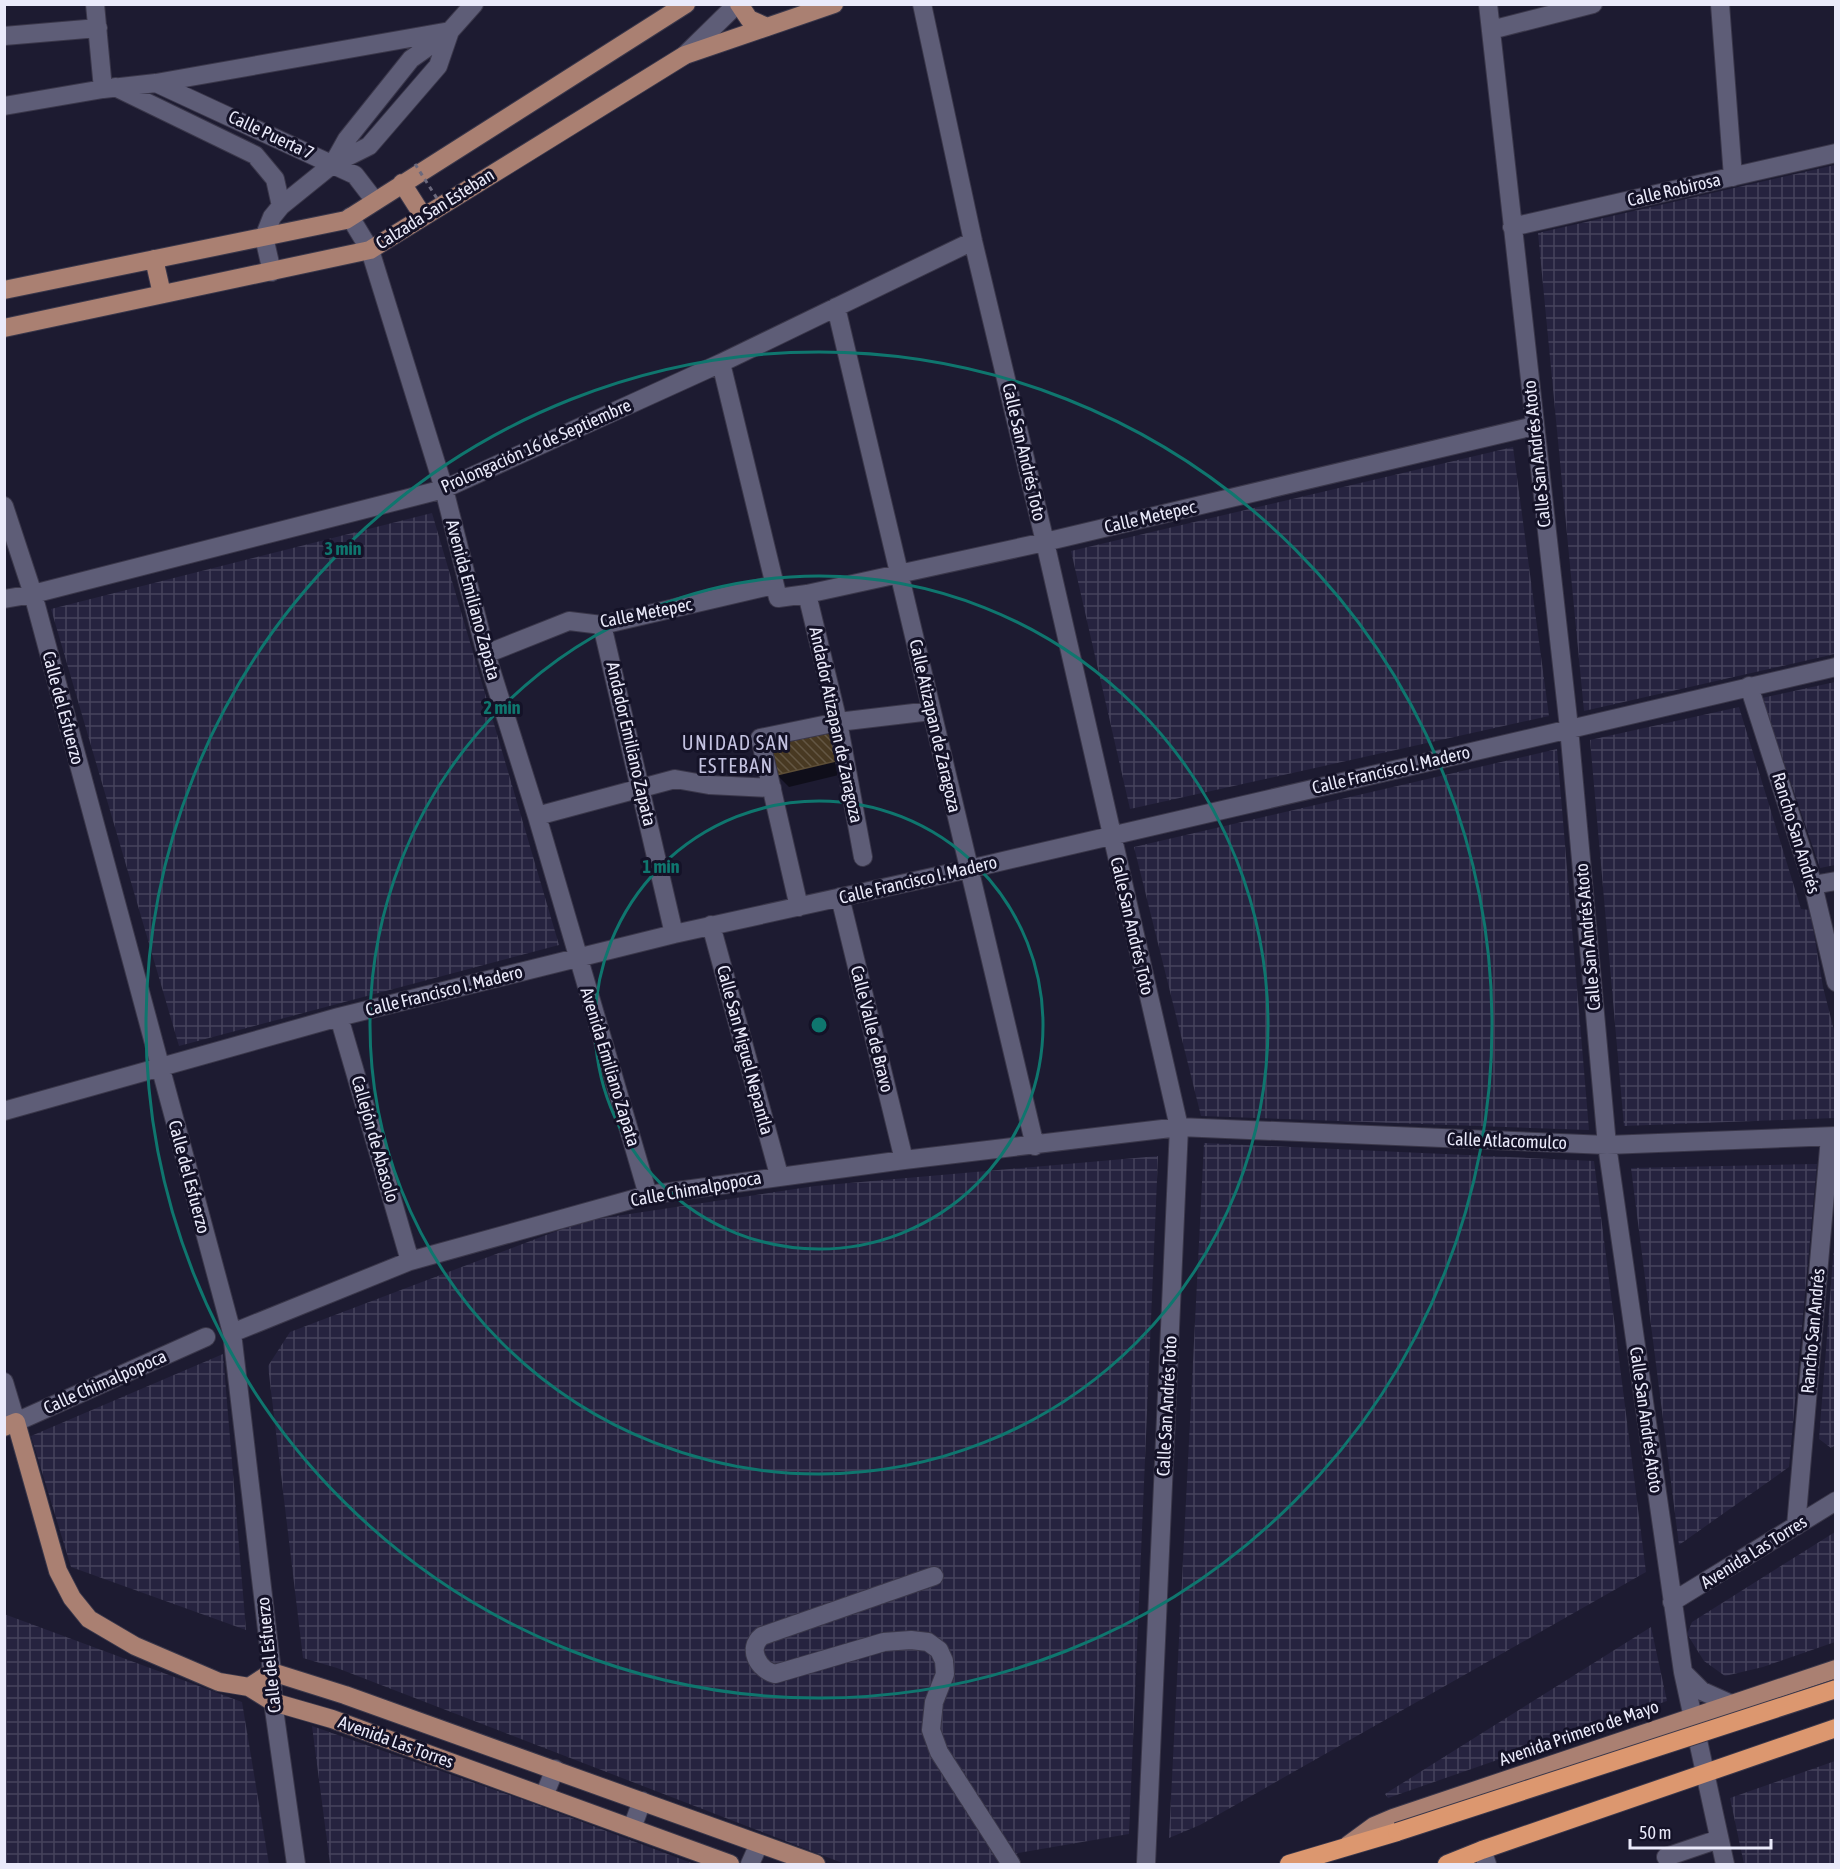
<svg xmlns="http://www.w3.org/2000/svg" width="1840" height="1869" font-family="'Asap Condensed',sans-serif">
<style>
.industrial{fill:url(#industrial-grid)}
.shadow{fill:#0007}
.building{fill:url(#building-back-hatch);stroke:#5d4e36;stroke-width:1.5}
.lines{fill:none;stroke-linecap:round;stroke-linejoin:round}
.minor-casing{stroke:#3a374a;stroke-width:20}
.major-casing{stroke:#3a374a;stroke-width:20}
.highway-casing{stroke:#3a374a;stroke-width:20}
.minor{stroke:#5e5d77;stroke-width:18}
.major{stroke:#aa8072;stroke-width:18}
.highway{stroke:#dc976f;stroke-width:18}
.highway-bridge-casing{stroke:#3a374a;stroke-width:20;stroke-linecap:butt}
.path-bridge{stroke:#6b697d;stroke-width:3;stroke-dasharray:4.5 4.5;stroke-linecap:butt}
.highway-bridge{stroke:#dc976f;stroke-width:18}
.ring{fill:none;stroke:#0f766e;stroke-width:3}
.labels{text-anchor:middle;stroke-width:6;stroke-linejoin:round;paint-order:stroke}
.street-label{font-size:18px;fill:#eaeafa;stroke:#141227}
.neighbourhood-label{font-size:20px;letter-spacing:1.5px;fill:#c3c2e0;stroke:#141227}
.centre{fill:#0f766e;stroke:#141227;stroke-width:3}
.ring-label{font-size:18px;text-anchor:middle;font-weight:bold;fill:#0f766e;stroke:#141227;stroke-width:6;stroke-linejoin:round;paint-order:stroke}
</style>
<defs>
<pattern id="industrial-grid" width="8" height="8" patternUnits="userSpaceOnUse" patternTransform="scale(1.5)"><rect width="8" height="8" fill="#26233f"/><path d="M0 4h8M4 0v8" fill="none" stroke="#46435c"/></pattern>
<pattern id="building-back-hatch" width="6" height="6" patternUnits="userSpaceOnUse" patternTransform="scale(1.5)"><rect width="6" height="6" fill="#483922"/><path d="M-1 5l2 2M0 0l6 6M5-1l2 2" fill="none" stroke="#635643"/></pattern>
</defs>
<rect width="100%" height="100%" fill="#1d1b31"/>
<path class="industrial" d="M1835,165V654L1584,711L1538,233Z
M1513,447L1549,716L1130,809L1071,551Z
M432,513L559,945L179,1046L51,609Z
M1835,682V865L1820,868L1762,698Z
M1739,707L1801,909L1810,910L1823,987L1835,1034V1118L1624,1126L1590,740Z
M1557,749L1589,1130L1201,1116L1134,847Z
M1204,1143L1594,1161L1646,1572L1200,1825L1169,1838Z
M1158,1156L1129,1834L1018,1853L1001,1864H845L337,1668L303,1658L268,1366L290,1332L583,1221L815,1186Z
M1817,1164L1789,1467L1679,1545L1631,1168Z
M1835,1233L1836,1445L1831,1448L1819,1439Z
M223,1354L246,1630L71,1567L31,1436Z
M1835,1532V1642L1763,1667L1725,1676L1704,1661L1687,1634L1692,1622Z
M4,1614L242,1702L269,1864H5Z
M1651,1627L1667,1701L1388,1798L1385,1794Z
M312,1726L532,1803L694,1864H330Z
M1835,1761V1864H1744L1730,1798Z"/>
<path class="shadow" d="M827,729L840,741L847,773L789,787L777,775Z"/>
<path class="building" d="M828,728L836,761L776,775L768,741Z"/>
<g class="lines">
<g class="minor-casing">
<path id="minor" d="M95,4L103,89
M922,4L973,241L1045,542L1179,1127L1146,1864
M1488,4L1569,728L1607,1145L1683,1672L1725,1864
M1720,4L1733,177
M1491,30L1593,4
M4,36L98,28
M685,55L737,4
M156,83L355,175L375,201
M115,87L255,155L275,179L281,206
M4,106L103,89L156,83L450,31L474,4
M333,164L347,139L411,59L445,35
M350,217L370,250L444,489L486,654L537,816L648,1195
M1512,227L1836,153
M272,272L264,237L272,217L281,206L333,164L369,146L438,66L450,31
M836,307L1035,1146
M721,363L778,598L807,594L1045,542L1534,426
M4,506L33,594L232,1333L272,1672L273,1702L296,1864
M807,594L838,722L863,857
M4,599L33,594L444,489L721,363L973,241
M602,625L674,934
M486,654L569,621L602,625L774,585
M1749,686L1813,885L1836,982
M537,816L675,779L709,785L772,788
M1813,885L1836,881
M840,897L904,1160
M799,907L760,738L838,722L931,711
M711,925L779,1175
M339,1017L410,1261
M4,1111L339,1017L674,934L969,869L1836,667
M232,1333L410,1261L648,1195L904,1160L1179,1127L1607,1145L1836,1136
M4,1382L16,1422L206,1337
M1796,1526L1830,1137
M934,1576L762,1636C746,1649 759,1670 775,1674L884,1642L911,1640L928,1642L939,1650L944,1661L945,1674L934,1702L931,1730L939,1752L1011,1864
M1672,1602L1836,1501
M1684,1673L1702,1691L1731,1704
M544,1796L555,1769
M632,1828L642,1801
M1482,1850L1487,1864
M1666,1857L1719,1839
M750,1864L759,1844"/>
</g>
<g class="major-casing">
<path id="major" d="M739,4L749,19L767,27
M402,183L423,216
M154,259L162,294
M4,290L346,220L686,4
M4,328L370,250L685,55L834,4
M4,1427L16,1422L58,1571L72,1598L89,1619L135,1646L219,1682L249,1687L273,1702L332,1719L730,1864
M249,1687L272,1672L345,1695L816,1864
M1348,1845L1374,1826L1393,1818L1836,1669"/>
</g>
<g class="highway-casing">
<path id="highway" d="M1289,1864L1397,1832
M1447,1864L1482,1850L1836,1728"/>
</g>
<use href="#minor" class="minor"/>
<use href="#major" class="major"/>
<use href="#highway" class="highway"/>
<g class="highway-bridge-casing">
<path id="highway-bridge" d="M1397,1832L1836,1689"/>
</g>
<path class="path-bridge" d="M415,164L445,211"/>
<use href="#highway-bridge" class="highway-bridge"/>
</g>
<g class="ring">
<circle cx="819" cy="1025" r="224"/>
<circle cx="819" cy="1025" r="449"/>
<circle cx="819" cy="1025" r="673"/>
</g>
<g class="labels">
<g class="street-label">
<text transform="translate(271 135) rotate(25)" y="6">Calle Puerta 7</text>
<text transform="translate(1674 190) rotate(-13)" y="6">Calle Robirosa</text>
<text transform="translate(435 209) rotate(-32)" y="6">Calzada San Esteban</text>
<text transform="translate(536 446) rotate(-24)" y="6">Prolongación 16 de Septiembre</text>
<text transform="translate(1024 452) rotate(77)" y="6">Calle San Andrés Toto</text>
<text transform="translate(1537 454) rotate(-96)" y="6">Calle San Andrés Atoto</text>
<text transform="translate(1150 517) rotate(-13)" y="6">Calle Metepec</text>
<text transform="translate(473 600) rotate(75)" y="6">Avenida Emiliano Zapata</text>
<text transform="translate(646 613) rotate(-11)" y="6">Calle Metepec</text>
<text transform="translate(63 708) rotate(75)" y="6">Calle del Esfuerzo</text>
<text transform="translate(836 725) rotate(78)" y="6">Andador Atizapan de Zaragoza</text>
<text transform="translate(935 726) rotate(77)" y="6">Calle Atizapan de Zaragoza</text>
<text transform="translate(631 744) rotate(77)" y="6">Andador Emiliano Zapata</text>
<text transform="translate(1391 770) rotate(-13)" y="6">Calle Francisco I. Madero</text>
<text transform="translate(1796 833) rotate(73)" y="6">Rancho San Andrés</text>
<text transform="translate(918 880) rotate(-13)" y="6">Calle Francisco I. Madero</text>
<text transform="translate(1132 926) rotate(77)" y="6">Calle San Andrés Toto</text>
<text transform="translate(1588 937) rotate(-95)" y="6">Calle San Andrés Atoto</text>
<text transform="translate(444 991) rotate(-14)" y="6">Calle Francisco I. Madero</text>
<text transform="translate(872 1029) rotate(76)" y="6">Calle Valle de Bravo</text>
<text transform="translate(745 1050) rotate(75)" y="6">Calle San Miguel Nepantla</text>
<text transform="translate(610 1067) rotate(73)" y="6">Avenida Emiliano Zapata</text>
<text transform="translate(375 1139) rotate(74)" y="6">Callejón de Abasolo</text>
<text transform="translate(1507 1141) rotate(2)" y="6">Calle Atlacomulco</text>
<text transform="translate(189 1177) rotate(75)" y="6">Calle del Esfuerzo</text>
<text transform="translate(696 1189) rotate(-10)" y="6">Calle Chimalpopoca</text>
<text transform="translate(1813 1331) rotate(-85)" y="6">Rancho San Andrés</text>
<text transform="translate(105 1382) rotate(-24)" y="6">Calle Chimalpopoca</text>
<text transform="translate(1167 1406) rotate(-87)" y="6">Calle San Andrés Toto</text>
<text transform="translate(1646 1420) rotate(82)" y="6">Calle San Andrés Atoto</text>
<text transform="translate(1754 1552) rotate(-32)" y="6">Avenida Las Torres</text>
<text transform="translate(269 1655) rotate(-96)" y="6">Calle del Esfuerzo</text>
<text transform="translate(1579 1733) rotate(-19)" y="6">Avenida Primero de Mayo</text>
<text transform="translate(396 1742) rotate(20)" y="6">Avenida Las Torres</text>
</g>
<g class="neighbourhood-label">
<text x="736" y="750">UNIDAD SAN<tspan x="736" dy="23">ESTEBAN</tspan></text>
</g>
</g>
<circle cx="819" cy="1025" r="9" class="centre"/>
<g class="ring-label">
<text x="343" y="555">3 min</text>
<text x="502" y="714">2 min</text>
<text x="661" y="873">1 min</text>
</g>
<rect width="1840" height="1869" fill="none" stroke="#eaeafa" stroke-width="12"/>
<path d="M1630 1839v9h141v-9" fill="none" stroke="#eaeafa" stroke-width="3"/>
<text x="1639" y="1839" font-size="18" fill="#eaeafa" stroke="#141227" stroke-width="4.5" paint-order="stroke">50 m</text>
</svg>
